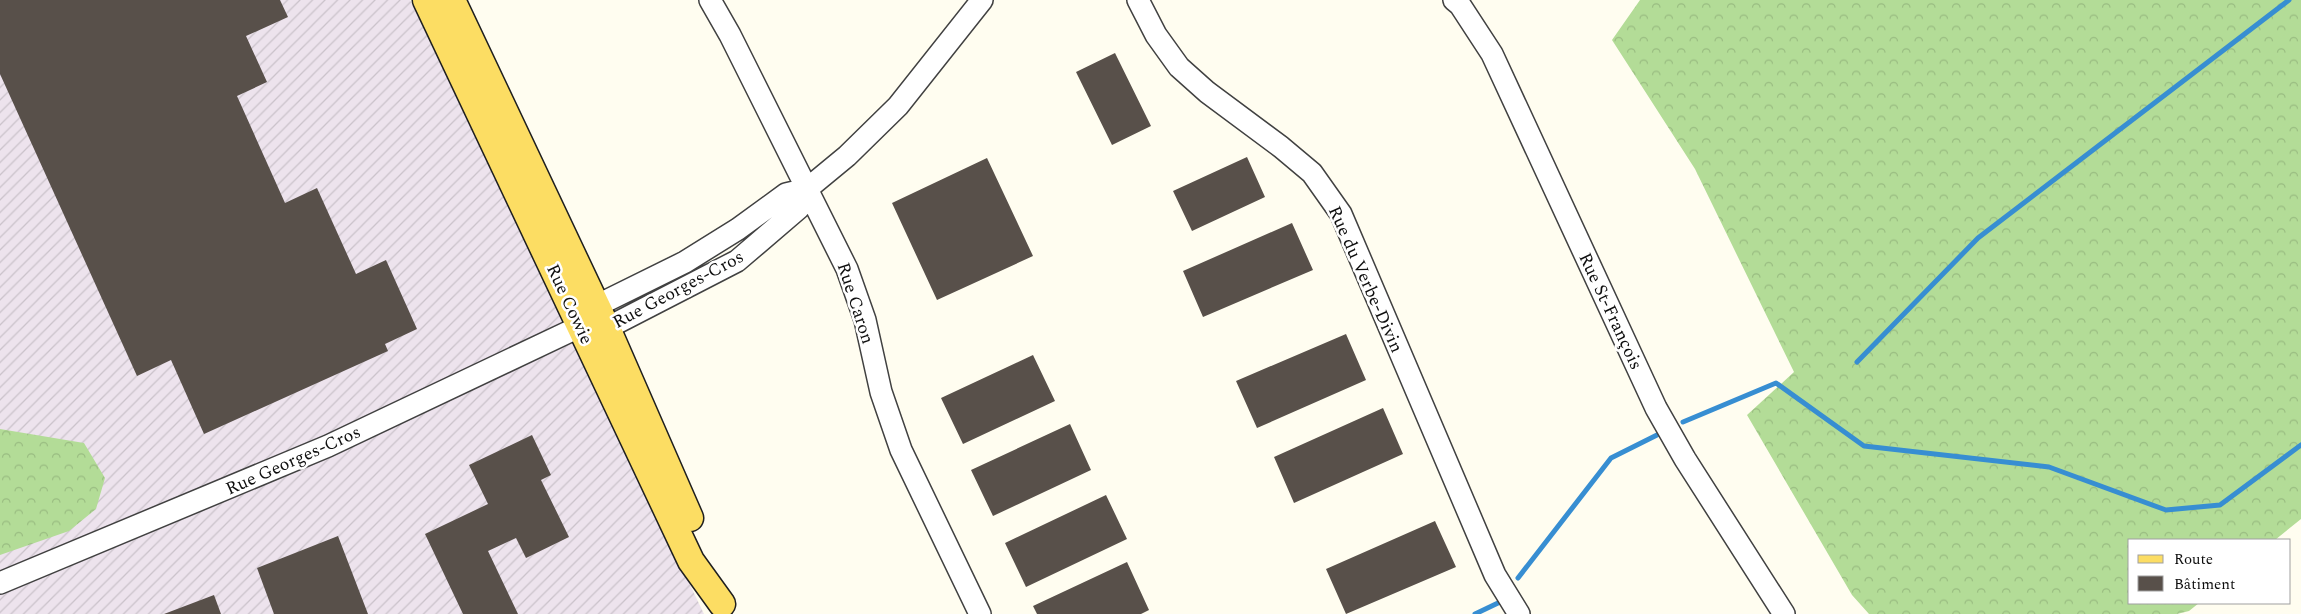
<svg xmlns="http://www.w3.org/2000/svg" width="2301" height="614" font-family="Spectral,serif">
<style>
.industrial{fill:url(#industrial-furrows)}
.forest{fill:url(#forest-crowns)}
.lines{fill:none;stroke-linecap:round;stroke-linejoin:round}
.stream{stroke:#378ed2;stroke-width:5}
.building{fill:#58504a}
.minor-casing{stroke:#414141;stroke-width:24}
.major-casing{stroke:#1f1f1f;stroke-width:29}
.minor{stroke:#fff;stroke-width:21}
.major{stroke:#fcdd63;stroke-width:26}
.labels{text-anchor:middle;stroke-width:5;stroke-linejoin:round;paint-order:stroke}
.street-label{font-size:18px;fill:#0e0e0e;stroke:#fff}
</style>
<defs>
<pattern id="industrial-furrows" width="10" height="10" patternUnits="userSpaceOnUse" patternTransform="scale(1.25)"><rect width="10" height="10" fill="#ede3ed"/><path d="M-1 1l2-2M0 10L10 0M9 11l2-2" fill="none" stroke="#cac2ca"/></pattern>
<pattern id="forest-crowns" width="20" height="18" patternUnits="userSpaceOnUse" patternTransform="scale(1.25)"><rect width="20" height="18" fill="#b3dc97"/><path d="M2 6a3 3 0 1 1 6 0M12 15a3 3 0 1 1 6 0" fill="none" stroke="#99bc81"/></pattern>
</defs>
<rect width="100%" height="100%" fill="#fffdf0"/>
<path class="industrial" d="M0,0H410L704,614H0Z"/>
<path class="forest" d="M1640,0H2301V519L2275,540H2130V603H2199L2189,611L2177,614H1869L1852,595L1747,415L1794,372L1695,169L1612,40Z
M0,429L84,443L105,478L96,509L69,531L0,555Z"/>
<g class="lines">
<path class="stream" d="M1857,362L1978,238L2289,0
M1683,422L1776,383L1864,446L2049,467L2166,510L2220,505L2301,445
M1518,578L1611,458L1657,435
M1475,614L1498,603"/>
</g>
<path class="building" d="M0,0H280L288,17L246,36L267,82L237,96L285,203L317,188L356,274L386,260L417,329L385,344L388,351L204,434L171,360L137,376L0,74Z
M1115,53L1151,126L1112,145L1076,72Z
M1247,157L1265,197L1192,231L1173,191Z
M987,158L1033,256L937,300L892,203Z
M1292,223L1313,270L1203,317L1183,271Z
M1346,334L1366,380L1257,428L1236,381Z
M1033,355L1055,401L963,444L941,398Z
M1383,408L1403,454L1294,503L1274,457Z
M1070,424L1091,470L993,516L971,470Z
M532,435L551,475L541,480L569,537L526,558L516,538L488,551L518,614H463L425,534L488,504L469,465Z
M1106,495L1127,539L1026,587L1005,543Z
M1435,521L1456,567L1346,614L1326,569Z
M338,536L368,614H274L257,568Z
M1127,562L1149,610L1141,614H1037L1033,606Z
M214,595L221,614H164Z"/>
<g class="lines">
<g class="minor-casing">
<path id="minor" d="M710,0L730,35L847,269L865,320L881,392L901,450L980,614
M1138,0L1156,35L1179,67L1207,92L1281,147L1312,173L1341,214L1495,575L1519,614
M1454,0L1460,5L1492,54L1656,408L1685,459L1784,614
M591,326L607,328L737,261L799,208L807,189
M0,583L328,446L581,326L596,306L685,262L738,229L786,194L807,189L847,156L898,106L982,0"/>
</g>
<g class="major-casing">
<path id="major" d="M426,0L691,561L722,604
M452,0L607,328L690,518"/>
</g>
<use href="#minor" class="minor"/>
<use href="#major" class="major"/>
</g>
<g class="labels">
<g class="street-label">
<text transform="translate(1366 279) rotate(66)" y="6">Rue du Verbe-Divin</text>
<text transform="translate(678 289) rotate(-28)" y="6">Rue Georges-Cros</text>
<text transform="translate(856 303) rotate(72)" y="6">Rue Caron</text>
<text transform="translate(570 304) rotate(65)" y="6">Rue Cowie</text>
<text transform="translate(1611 311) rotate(65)" y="6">Rue St-François</text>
<text transform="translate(293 460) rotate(-24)" y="6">Rue Georges-Cros</text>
</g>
</g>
<rect x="2128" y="539" width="162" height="65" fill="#ffffff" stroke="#9f9f9f"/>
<rect x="2138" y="555" width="25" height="8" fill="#fcdd63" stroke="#9f9f9f"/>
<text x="2174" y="564" font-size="15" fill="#0e0e0e">Route</text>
<rect x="2138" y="576" width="25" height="15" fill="#58504a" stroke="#9f9f9f"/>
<text x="2174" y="589" font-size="15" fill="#0e0e0e">Bâtiment</text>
</svg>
